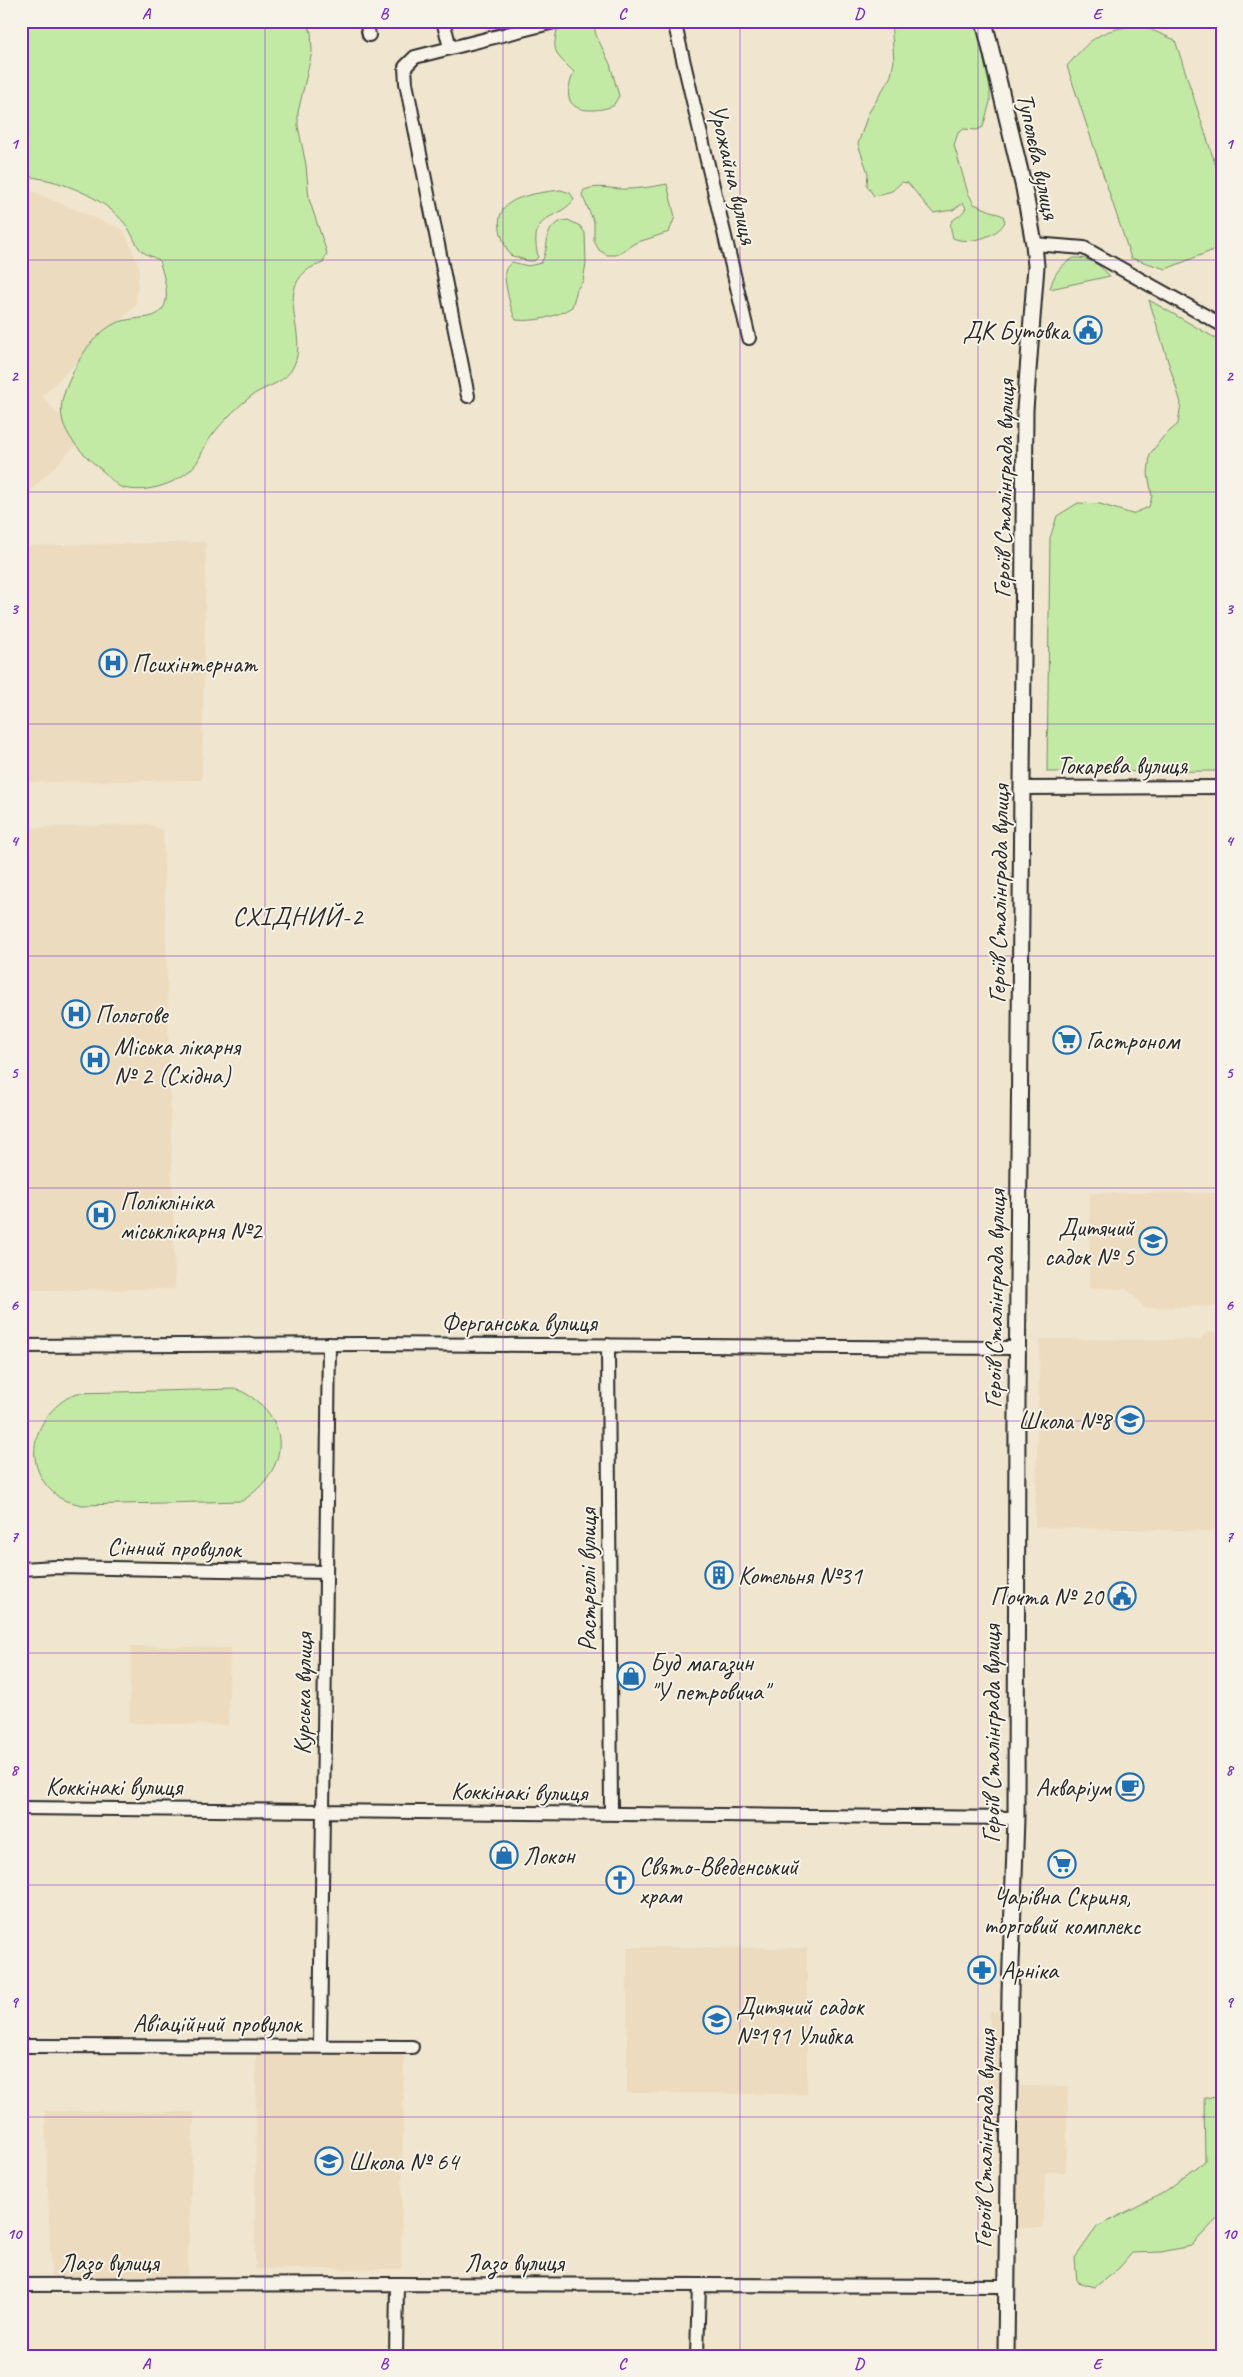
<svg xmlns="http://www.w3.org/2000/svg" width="1243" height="2377" font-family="Caveat,sans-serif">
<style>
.built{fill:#ecdbbe}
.green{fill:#c3eaa5;stroke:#778a68}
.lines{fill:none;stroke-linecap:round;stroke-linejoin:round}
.minor-casing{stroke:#2b2b2b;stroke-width:16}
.major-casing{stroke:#2b2b2b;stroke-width:19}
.minor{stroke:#f7f3e8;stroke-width:12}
.major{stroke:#f7f3e8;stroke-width:15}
.grid{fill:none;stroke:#7b2cbf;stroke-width:1;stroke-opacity:0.55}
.labels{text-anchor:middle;stroke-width:4;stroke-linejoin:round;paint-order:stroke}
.street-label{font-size:25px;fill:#2b2b2b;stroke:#f7f3e8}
.poi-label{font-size:25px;fill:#2b2b2b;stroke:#f7f3e8;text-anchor:start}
.neighbourhood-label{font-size:26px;letter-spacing:1px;fill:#2b2b2b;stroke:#f7f3e8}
.neatline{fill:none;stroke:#7b2cbf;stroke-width:2}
.grid-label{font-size:16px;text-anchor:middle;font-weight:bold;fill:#7b2cbf}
</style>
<rect width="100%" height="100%" fill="#f0e5cf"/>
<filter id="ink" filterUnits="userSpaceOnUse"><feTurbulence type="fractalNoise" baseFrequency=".02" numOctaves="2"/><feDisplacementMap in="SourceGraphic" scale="10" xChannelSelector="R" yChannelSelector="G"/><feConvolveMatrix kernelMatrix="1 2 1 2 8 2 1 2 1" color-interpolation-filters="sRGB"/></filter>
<g filter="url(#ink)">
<path class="built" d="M21,187L124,230L139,267L136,305L42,396L81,440L21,500Z
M206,542L202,780L21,782V546Z
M148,824L163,830L175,1289L21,1290V828Z
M1090,1193H1216L1218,1306L1145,1308L1127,1289L1089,1288Z
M1207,1332H1222L1220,1531L1035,1527L1040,1339L1199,1340Z
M131,1646L230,1648L228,1725L129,1723Z
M627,1947L807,1948V2094L627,2093Z
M990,2011L1004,2012L1002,2088H988Z
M256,2053L404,2054L401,2269H255Z
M1020,2086L1068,2087L1066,2172H1045L1043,2228H1017Z
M45,2111L194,2112L187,2277L51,2276Z"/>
<path class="green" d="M21,21H306L311,32L312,52L298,112V126L306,165L309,199L327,253L323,263C318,265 310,267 306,271C277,295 308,336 294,365C285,385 265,385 250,397C235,409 219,425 208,441C200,454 200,464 185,474C169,486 144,493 124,488C117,487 110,478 104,472C79,451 51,426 65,391C75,366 87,340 112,325C123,319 136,319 149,317C177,311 164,278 159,260C154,257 146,255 142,251C135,245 132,232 126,225C104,196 56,178 21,176Z
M891,21H974L977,27L990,89V102L983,127L977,130L964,129L958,133L954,145L968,193L974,204L1003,216L1005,222C997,237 968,245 953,238C946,214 956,224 966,208L963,203L953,210L933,213L908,183L902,182L892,191L874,196L867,186L868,173L858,144L868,114L891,76L894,61Z
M575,25L594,26L596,35L610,64L619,96L613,106C597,112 564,115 569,88C570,82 572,77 574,72C558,56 551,54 557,30Z
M1140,25L1175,40L1222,185V243L1216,249L1166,269L1131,258L1067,66C1093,36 1100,30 1140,25Z
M667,184L675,217L669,232L635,243L616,255H607L599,250L594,241V222L582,195L584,190C599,184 613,190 628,189C637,189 658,186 667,184Z
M561,190L570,193L574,199C564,216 538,214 536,236C535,243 537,250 538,257L534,261H528L510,255C481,202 516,195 561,190Z
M568,220L580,226L585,233L586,263L583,281L577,289L572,307C556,317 535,322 516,320C511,312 504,281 505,272C506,267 509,265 512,262L528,266L541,263C552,245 540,224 568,220Z
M1074,258C1090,257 1099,265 1110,276L1050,289C1054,274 1060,265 1074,258Z
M1149,300L1222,342V771L1047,772L1050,538L1057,516L1078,503L1100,504L1132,514L1149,507L1152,496L1148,474L1150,454L1163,437L1178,424L1181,403Z
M237,1389C293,1415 292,1469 242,1501L82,1505C75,1503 66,1502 60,1498C17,1467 33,1412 77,1393Z
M1204,2097L1222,2098V2214L1191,2246L1161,2252L1132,2253L1119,2268L1095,2287L1077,2282L1075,2258L1097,2227L1163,2193L1205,2161Z"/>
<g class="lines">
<g class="minor-casing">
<path id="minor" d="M366,21L369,35
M443,21L450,47
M674,21L749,338
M1034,244L1084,248L1222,325
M468,396L406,83L405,67L415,57L558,21
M1023,788L1222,787
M608,1345L611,1814
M21,1346L361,1344L1017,1348
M21,1569L56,1567L326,1572
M21,1808L1016,1818
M320,2045L329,1344
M21,2046L412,2047
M21,2285L397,2284L1006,2286
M396,2356L397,2284
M697,2356L699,2285"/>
</g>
<g class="major-casing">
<path id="major" d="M984,21L1024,188L1034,244L1036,266L1025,410L1017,1405L1016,1818L1010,1992L1006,2356"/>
</g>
<use href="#minor" class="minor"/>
<use href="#major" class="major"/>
</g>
</g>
<path class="grid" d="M265,21V2356M503,21V2356M740,21V2356M978,21V2356M21,260H1222M21,492H1222M21,724H1222M21,956H1222M21,1188H1222M21,1421H1222M21,1653H1222M21,1885H1222M21,2117H1222"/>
<defs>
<g id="civic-ring" transform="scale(1.4375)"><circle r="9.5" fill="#f7f3e8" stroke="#1f6fb2" stroke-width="1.5"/><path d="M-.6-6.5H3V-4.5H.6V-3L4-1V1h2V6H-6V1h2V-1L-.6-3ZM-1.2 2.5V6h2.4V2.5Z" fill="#1f6fb2"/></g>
<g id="hospital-ring" transform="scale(1.4375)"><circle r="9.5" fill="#f7f3e8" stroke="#1f6fb2" stroke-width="1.5"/><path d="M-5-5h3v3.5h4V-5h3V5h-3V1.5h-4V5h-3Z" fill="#1f6fb2"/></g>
<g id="supermarket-ring" transform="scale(1.4375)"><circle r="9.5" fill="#f7f3e8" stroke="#1f6fb2" stroke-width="1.5"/><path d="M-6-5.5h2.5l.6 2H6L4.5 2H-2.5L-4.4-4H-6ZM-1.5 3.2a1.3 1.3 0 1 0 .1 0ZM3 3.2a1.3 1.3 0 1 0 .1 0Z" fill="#1f6fb2"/></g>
<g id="school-ring" transform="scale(1.4375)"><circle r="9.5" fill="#f7f3e8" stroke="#1f6fb2" stroke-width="1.5"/><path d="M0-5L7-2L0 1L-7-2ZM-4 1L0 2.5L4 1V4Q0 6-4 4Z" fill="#1f6fb2"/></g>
<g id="building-ring" transform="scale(1.4375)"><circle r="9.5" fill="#f7f3e8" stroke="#1f6fb2" stroke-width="1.5"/><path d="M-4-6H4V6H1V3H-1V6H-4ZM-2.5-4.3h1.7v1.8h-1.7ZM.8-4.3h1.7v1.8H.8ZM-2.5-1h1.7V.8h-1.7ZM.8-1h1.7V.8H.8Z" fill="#1f6fb2"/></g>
<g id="shop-ring" transform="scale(1.4375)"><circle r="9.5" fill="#f7f3e8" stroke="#1f6fb2" stroke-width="1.5"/><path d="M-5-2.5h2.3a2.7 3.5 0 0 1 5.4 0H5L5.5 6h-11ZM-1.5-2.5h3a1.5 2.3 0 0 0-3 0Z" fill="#1f6fb2"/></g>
<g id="cafe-ring" transform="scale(1.4375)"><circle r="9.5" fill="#f7f3e8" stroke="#1f6fb2" stroke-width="1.5"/><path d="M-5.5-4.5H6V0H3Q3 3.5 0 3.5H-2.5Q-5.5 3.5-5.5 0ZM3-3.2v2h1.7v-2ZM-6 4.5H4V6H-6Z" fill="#1f6fb2"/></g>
<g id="church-ring" transform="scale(1.4375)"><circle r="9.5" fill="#f7f3e8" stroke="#1f6fb2" stroke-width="1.5"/><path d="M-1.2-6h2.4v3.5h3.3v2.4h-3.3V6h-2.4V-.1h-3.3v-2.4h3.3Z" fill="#1f6fb2"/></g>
<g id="pharmacy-ring" transform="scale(1.4375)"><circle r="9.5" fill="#f7f3e8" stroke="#1f6fb2" stroke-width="1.5"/><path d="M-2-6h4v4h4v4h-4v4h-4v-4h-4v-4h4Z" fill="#1f6fb2"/></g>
</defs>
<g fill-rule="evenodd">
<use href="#civic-ring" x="1088" y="330"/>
<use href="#hospital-ring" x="113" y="663"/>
<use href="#hospital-ring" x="76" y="1014"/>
<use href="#supermarket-ring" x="1067" y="1040"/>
<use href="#hospital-ring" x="95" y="1060"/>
<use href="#hospital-ring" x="101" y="1215"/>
<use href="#school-ring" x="1153" y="1241"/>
<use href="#school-ring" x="1130" y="1420"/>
<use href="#building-ring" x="719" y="1575"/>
<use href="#civic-ring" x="1122" y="1596"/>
<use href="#shop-ring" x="631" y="1676"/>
<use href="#cafe-ring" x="1130" y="1787"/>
<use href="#shop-ring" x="504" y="1855"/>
<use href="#supermarket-ring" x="1062" y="1864"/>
<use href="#church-ring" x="620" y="1880"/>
<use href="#pharmacy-ring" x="982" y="1970"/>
<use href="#school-ring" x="717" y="2020"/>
<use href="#school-ring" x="329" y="2161"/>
</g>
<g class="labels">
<g class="street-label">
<text transform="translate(1039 156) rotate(78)" y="9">Туполєва вулиця</text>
<text transform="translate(734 174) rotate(77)" y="9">Урожайна вулиця</text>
<text transform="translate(1003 489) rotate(-89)" y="9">Героїв Сталінграда вулиця</text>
<text x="1122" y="774">Токарєва вулиця</text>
<text transform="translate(998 894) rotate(-89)" y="9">Героїв Сталінграда вулиця</text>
<text transform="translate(994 1299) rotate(-89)" y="9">Героїв Сталінграда вулиця</text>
<text x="519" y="1331">Ферганська вулиця</text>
<text transform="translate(174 1547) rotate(1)" y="9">Сінний провулок</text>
<text transform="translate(587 1580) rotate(-90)" y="9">Растреллі вулиця</text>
<text transform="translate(302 1694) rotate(-89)" y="9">Курська вулиця</text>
<text transform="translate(991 1734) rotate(-90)" y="9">Героїв Сталінграда вулиця</text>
<text x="114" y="1795">Коккінакі вулиця</text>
<text transform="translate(519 1791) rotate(1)" y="9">Коккінакі вулиця</text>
<text x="217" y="2032">Авіаційний провулок</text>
<text transform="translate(984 2139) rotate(-89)" y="9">Героїв Сталінграда вулиця</text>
<text x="109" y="2271">Лазо вулиця</text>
<text x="514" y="2271">Лазо вулиця</text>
</g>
<g class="poi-label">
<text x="1069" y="339" text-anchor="end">ДК Бутовка</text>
<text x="132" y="672">Психінтернат</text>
<text x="95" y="1023">Пологове</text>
<text x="1086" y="1049">Гастроном</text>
<text x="114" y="1055">Міська лікарня<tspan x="114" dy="29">№ 2 (Східна)</tspan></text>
<text x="120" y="1210">Поліклініка<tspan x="120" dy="29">міськлікарня №2</tspan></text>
<text x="1134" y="1236" text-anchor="end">Дитячий<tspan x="1134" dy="29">садок № 5</tspan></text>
<text x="1111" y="1429" text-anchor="end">Школа №8</text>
<text x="738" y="1584">Котельня №31</text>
<text x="1103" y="1605" text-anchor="end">Почта № 20</text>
<text x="650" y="1671">Буд магазин<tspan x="650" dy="29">"У петровича"</tspan></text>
<text x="1111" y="1796" text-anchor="end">Акваріум</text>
<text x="523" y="1864">Локон</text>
<text x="639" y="1875">Свято-Введенський<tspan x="639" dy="29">храм</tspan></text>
<text x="1062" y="1905" text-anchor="middle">Чарівна Скриня,<tspan x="1062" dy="29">торговий комплекс</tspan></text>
<text x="1001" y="1979">Арніка</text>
<text x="736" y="2015">Дитячий садок<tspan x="736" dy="29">№191 Улибка</tspan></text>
<text x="348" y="2170">Школа № 64</text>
</g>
<g class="neighbourhood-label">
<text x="298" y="925">СХІДНИЙ-2</text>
</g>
</g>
<rect width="1243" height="2377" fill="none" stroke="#f7f3e8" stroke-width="55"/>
<rect x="28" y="28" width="1188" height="2322" class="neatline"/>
<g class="grid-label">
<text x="146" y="19">A</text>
<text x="384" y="19">B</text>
<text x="622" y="19">C</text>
<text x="859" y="19">D</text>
<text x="1097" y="19">E</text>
<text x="14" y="149">1</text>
<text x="1229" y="149">1</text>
<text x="14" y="381">2</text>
<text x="1229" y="381">2</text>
<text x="14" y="614">3</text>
<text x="1229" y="614">3</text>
<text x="14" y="846">4</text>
<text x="1229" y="846">4</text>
<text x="14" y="1078">5</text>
<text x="1229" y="1078">5</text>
<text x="14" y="1310">6</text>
<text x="1229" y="1310">6</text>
<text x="14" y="1542">7</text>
<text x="1229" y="1542">7</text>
<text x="14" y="1775">8</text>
<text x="1229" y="1775">8</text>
<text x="14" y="2007">9</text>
<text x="1229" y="2007">9</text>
<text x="14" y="2239">10</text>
<text x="1229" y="2239">10</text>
<text x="146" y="2369">A</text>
<text x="384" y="2369">B</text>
<text x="622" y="2369">C</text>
<text x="859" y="2369">D</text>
<text x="1097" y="2369">E</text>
</g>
</svg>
